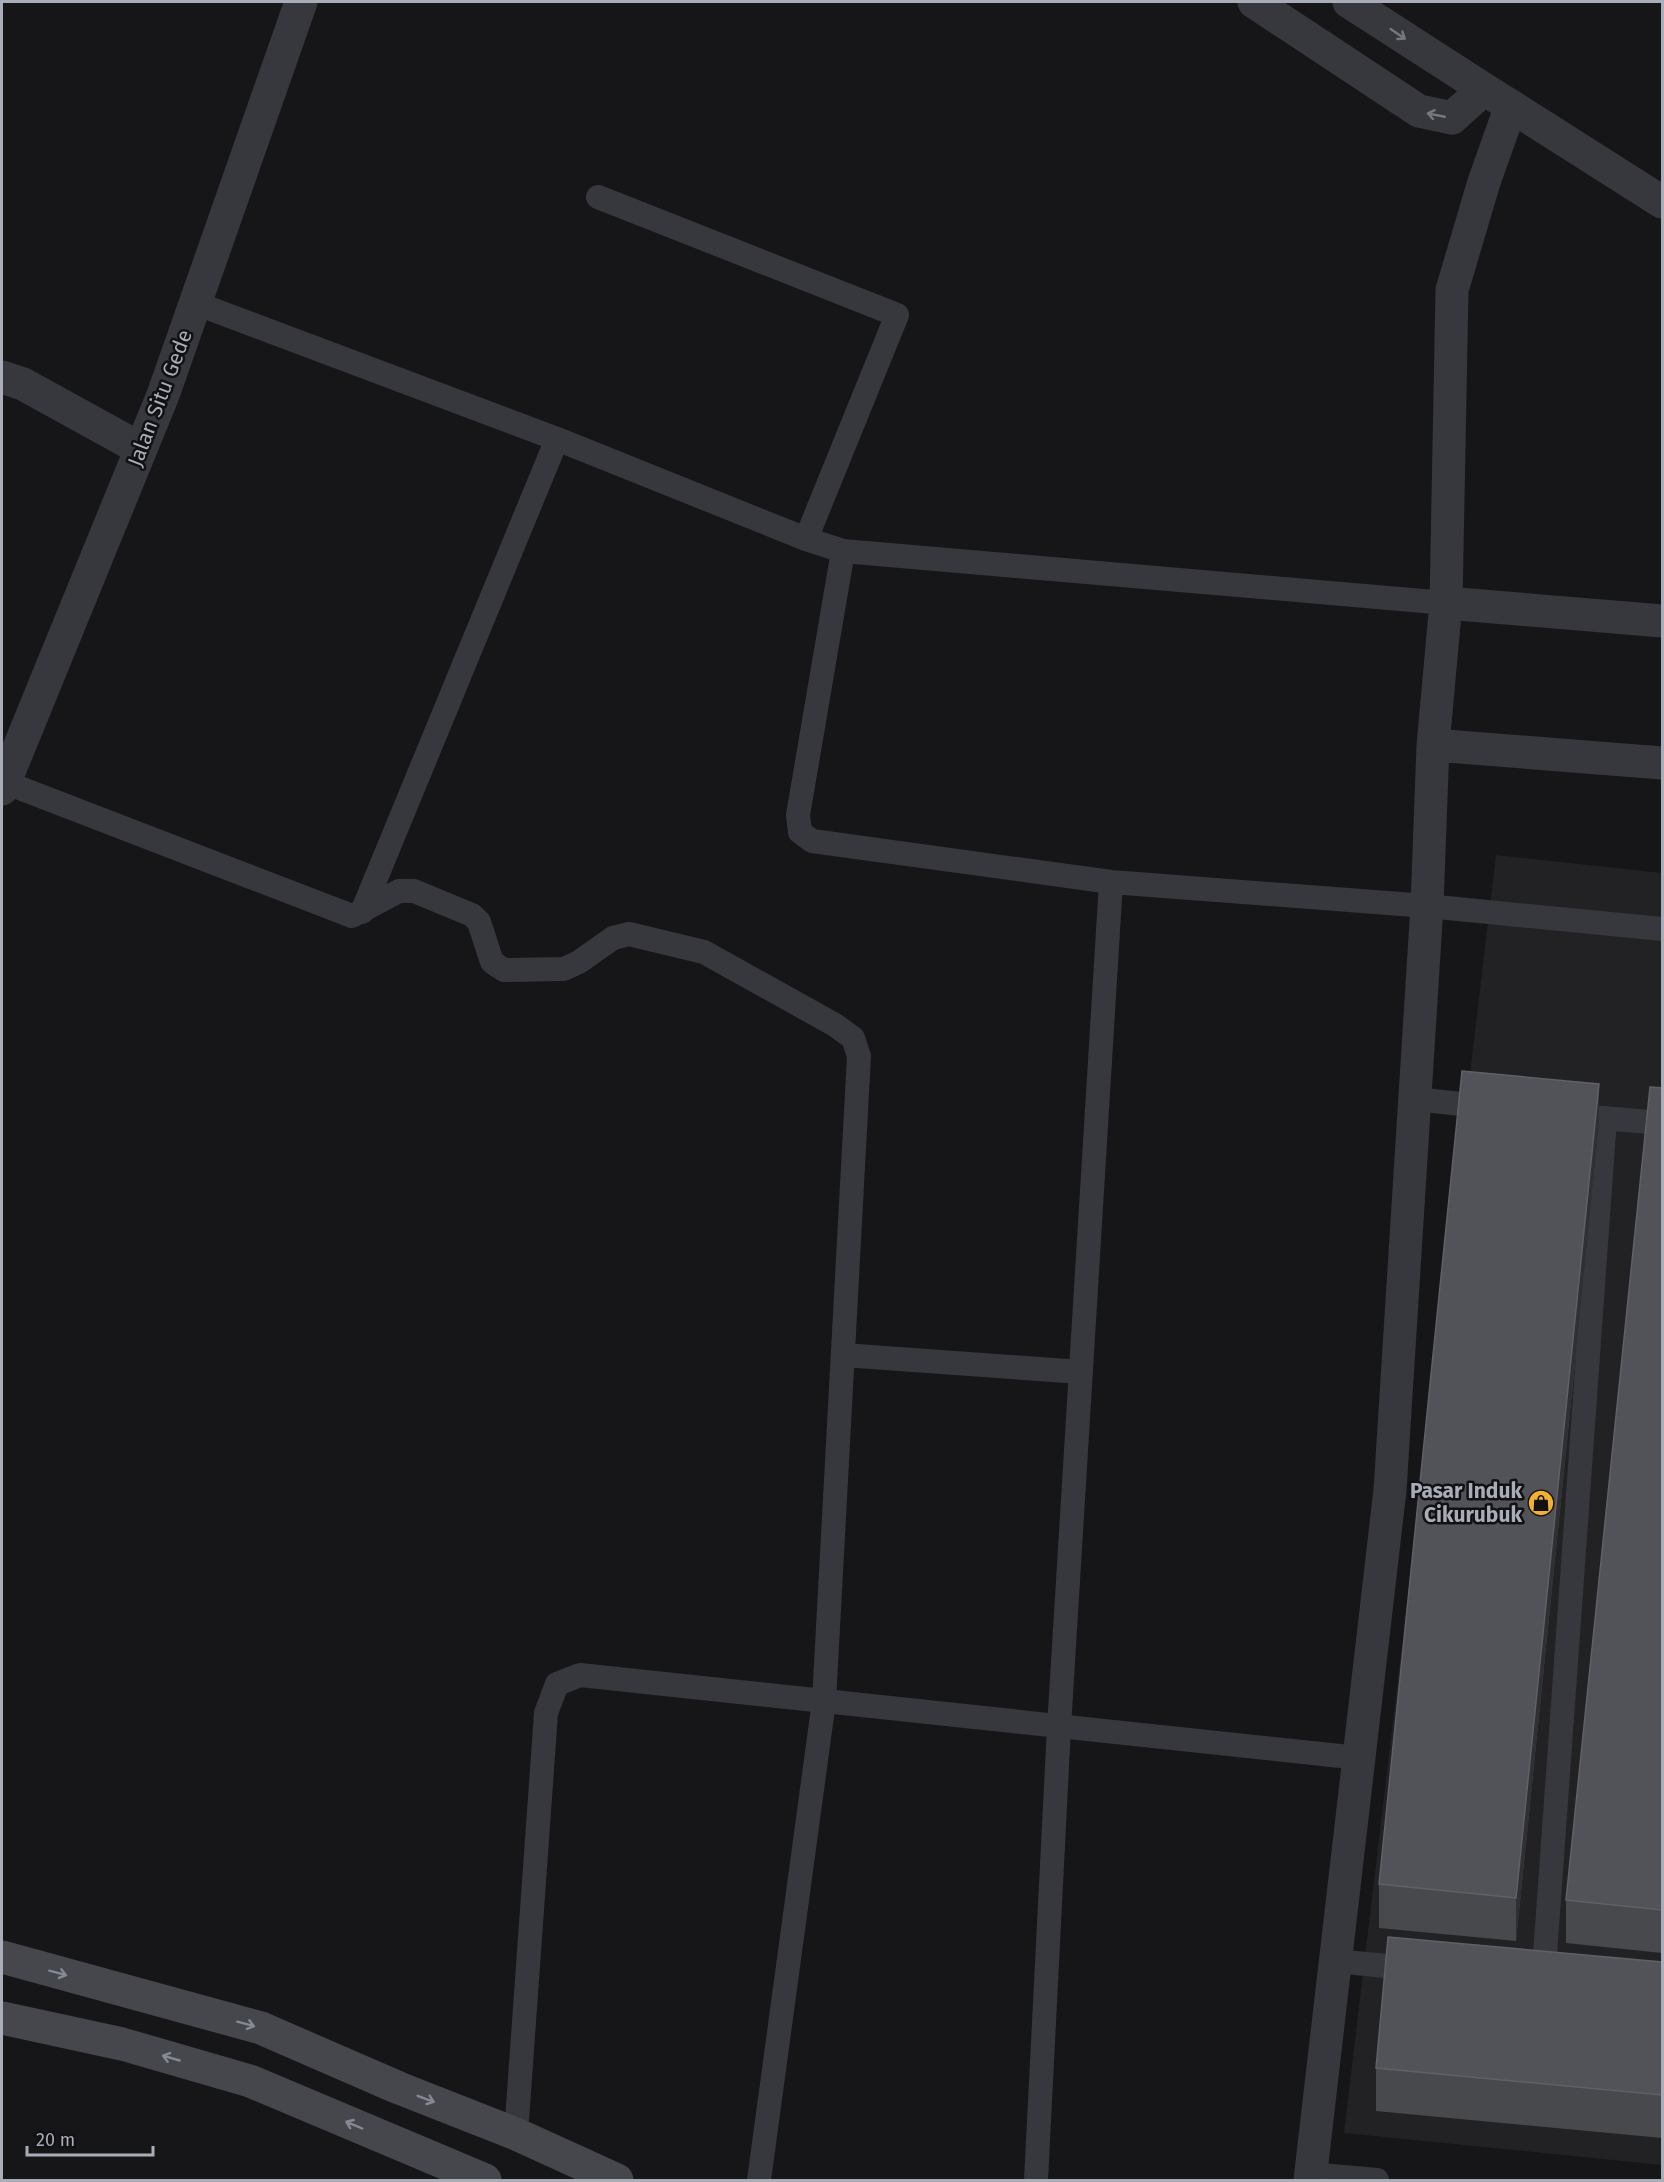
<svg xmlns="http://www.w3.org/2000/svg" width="1664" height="2182" font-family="'Fira Sans',sans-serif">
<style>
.built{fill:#222225}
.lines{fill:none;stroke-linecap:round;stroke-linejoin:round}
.lane{stroke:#37383d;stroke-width:24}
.street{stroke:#37383d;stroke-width:33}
.secondary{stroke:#45474d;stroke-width:33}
.wall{fill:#47494d}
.shaded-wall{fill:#2f3033}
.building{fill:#525359;stroke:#5f6168;stroke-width:1.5}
.oneway{stroke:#757881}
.oneway2{stroke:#858993}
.labels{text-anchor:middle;stroke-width:5;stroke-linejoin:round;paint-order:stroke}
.street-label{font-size:21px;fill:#a8adb8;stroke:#111113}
.poi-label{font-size:21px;font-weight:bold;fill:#a8adb8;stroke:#111113;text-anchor:end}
</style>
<rect width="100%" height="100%" fill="#161618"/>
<path class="built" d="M1496,855L1662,873V2165L1344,2133Z"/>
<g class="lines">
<path class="lane" d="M598,197L897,315L806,539
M195,303L557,439L806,539L843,551
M1446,603L843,551L798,815L800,832L812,841L1111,882L1427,906L1662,929
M4,782L352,916L399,891H414L472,915L479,922L492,962L504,970L564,969L579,962L613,938L629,934L704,952L835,1025L853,1038L859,1056L824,1701L759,2180
M362,912L557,439
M1414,1099L1490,1107
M1590,1117L1662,1123
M843,1355L1081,1372
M1335,1961L1417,1969
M1543,1983L1605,1118
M516,2134L546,1713L557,1684L580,1675L1359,1758
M1310,2174L1377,2180
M1036,2180L1059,1727L1111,882"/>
<path class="street" d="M1254,2L1419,111L1452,118L1484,89
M1349,2L1484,89L1662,202
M2,377L23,384L141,449
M1446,603L1662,621
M1433,745L1662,763
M2,789L163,395L301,2
M1310,2180L1390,1490L1427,906L1433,745L1446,603L1452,290L1484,182L1511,106"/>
<path class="secondary" d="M2,1957L261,2028L399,2088L516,2134L617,2180
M2,2018L122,2044L250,2081L485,2180"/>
</g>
<path class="wall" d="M1662,1088V1953L1566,1943V1900Z
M1599,1128L1516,1941L1379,1928V1884Z
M1662,1962V2138L1376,2111V2068Z"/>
<path class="shaded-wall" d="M1599,1084V1128L1516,1941V1898Z"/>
<path class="building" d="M1462,1071L1599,1084L1516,1898L1379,1884Z
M1650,1087L1662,1088V1910L1566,1900Z
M1388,1937L1662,1962V2095L1376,2068Z"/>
<defs><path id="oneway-shaft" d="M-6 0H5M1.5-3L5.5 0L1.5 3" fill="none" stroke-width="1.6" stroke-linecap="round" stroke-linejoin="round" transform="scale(1.5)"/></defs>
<g class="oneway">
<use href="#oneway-shaft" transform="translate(1398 34) rotate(34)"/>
<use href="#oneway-shaft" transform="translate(1436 115) rotate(-169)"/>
</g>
<g class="oneway2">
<use href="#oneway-shaft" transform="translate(58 1973) rotate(15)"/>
<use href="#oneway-shaft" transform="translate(246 2024) rotate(15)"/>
<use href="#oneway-shaft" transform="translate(171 2058) rotate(-164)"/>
<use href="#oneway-shaft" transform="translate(426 2099) rotate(21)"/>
<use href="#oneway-shaft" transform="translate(354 2125) rotate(-157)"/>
</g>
<defs>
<g id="shop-disc" transform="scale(1.35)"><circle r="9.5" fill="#f2b134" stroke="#111113"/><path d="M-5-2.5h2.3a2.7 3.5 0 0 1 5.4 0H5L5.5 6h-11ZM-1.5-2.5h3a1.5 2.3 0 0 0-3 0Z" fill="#111"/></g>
</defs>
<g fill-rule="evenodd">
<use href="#shop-disc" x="1541" y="1503"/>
</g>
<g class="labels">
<g class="street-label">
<text transform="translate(160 398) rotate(-69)" y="7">Jalan Situ Gede</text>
</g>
<g class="poi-label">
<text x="1522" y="1498">Pasar Induk<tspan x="1522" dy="24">Cikurubuk</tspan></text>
</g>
</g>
<rect width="1664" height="2182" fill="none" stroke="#a8adb8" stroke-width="6"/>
<path d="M27 2146v9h126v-9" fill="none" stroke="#a8adb8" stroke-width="3"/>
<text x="36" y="2146" font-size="18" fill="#a8adb8" stroke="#111113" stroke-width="4.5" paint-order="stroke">20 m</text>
</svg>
